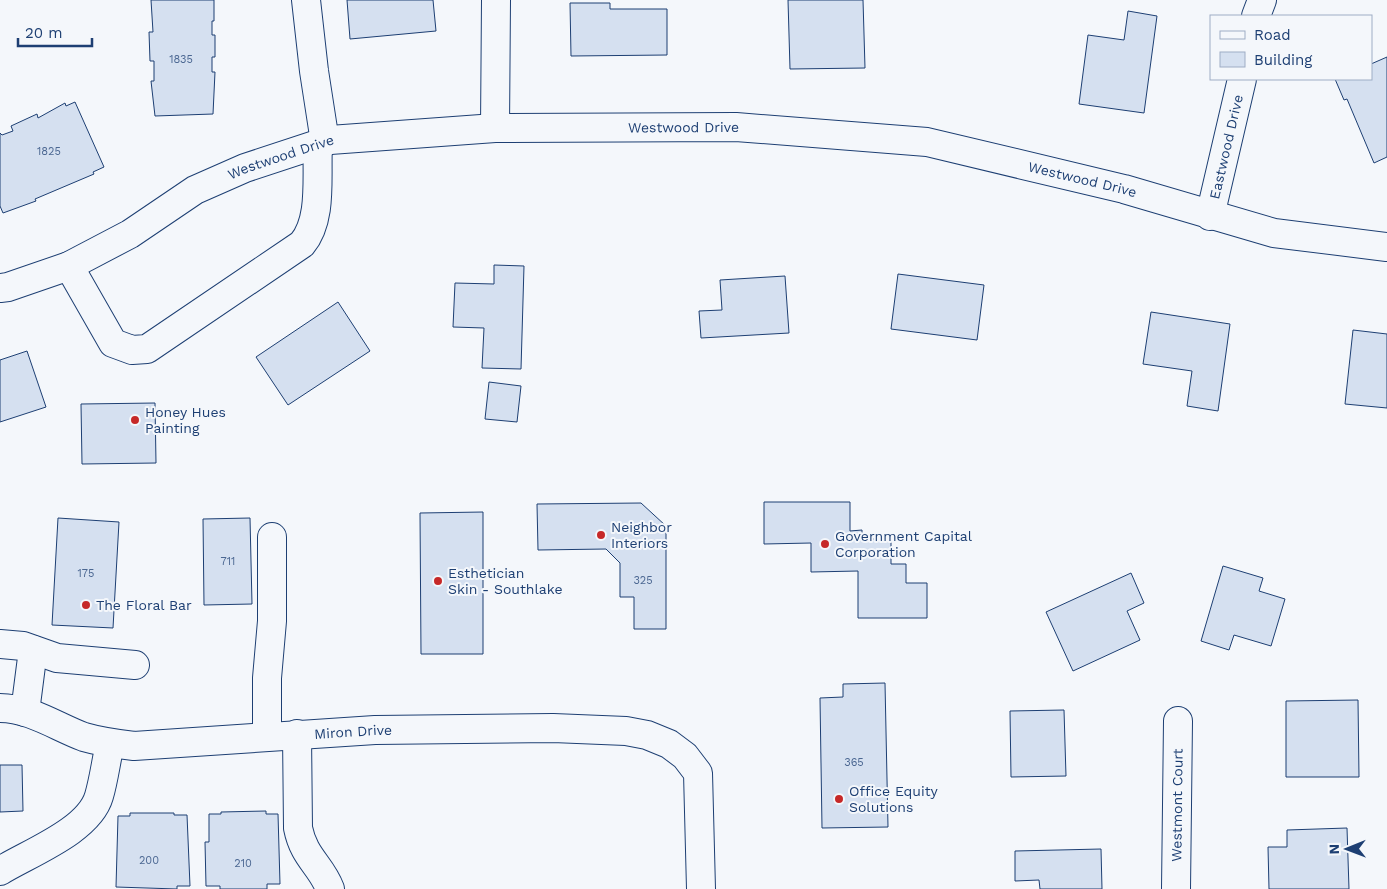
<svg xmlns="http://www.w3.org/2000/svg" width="1387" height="889" font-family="'Work Sans',sans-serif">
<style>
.building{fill:#d5e0f0;stroke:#1d3f73}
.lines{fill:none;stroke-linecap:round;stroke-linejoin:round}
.minor-casing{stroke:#1d3f73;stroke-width:30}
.minor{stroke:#f4f7fb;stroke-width:28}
.poi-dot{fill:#c62828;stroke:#f4f7fb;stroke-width:2}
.labels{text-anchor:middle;stroke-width:4;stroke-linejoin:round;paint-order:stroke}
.number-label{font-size:11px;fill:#4b6792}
.street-label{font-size:14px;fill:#1d3f73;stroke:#f4f7fb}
.poi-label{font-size:14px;fill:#1d3f73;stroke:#f4f7fb;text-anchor:start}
</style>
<rect width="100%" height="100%" fill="#f4f7fb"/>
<path class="building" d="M151,0H214V21H212V35H215V57H212V72H215L213,114L155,116L151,81H154V61H150L149,32H153Z
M347,0H433L436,31L350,39Z
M788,0H863L865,68L790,69Z
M570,3H610V9H667V55L571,56Z
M1128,11L1157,16L1144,113L1079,104L1088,35L1124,40Z
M1387,57V157L1374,163L1347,99L1344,100L1335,79H1371V64Z
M75,102L104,167L93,172L94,174L35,199L36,201L3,213L0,206V133L2,135L13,131L11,126L37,114L38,118L65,103L66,106Z
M494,265L524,266L521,369L482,368L484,328L453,327L455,283L494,284Z
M898,274L984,285L977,340L891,329Z
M785,276L789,333L701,338L699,311L722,310L720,280Z
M338,302L370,351L288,405L256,357Z
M1151,312L1230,324L1218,411L1187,406L1192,371L1143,364Z
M1353,330L1387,334V408L1345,404Z
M27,351L46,407L0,422V360Z
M489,382L521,386L517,422L485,419Z
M155,403L156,463L82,464L81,404Z
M764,502H850V531L862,530V539H891V564H906V583H927V618H858V571L811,572V543L764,544Z
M641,503L666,526V629H634V597H620V563L606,549L538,550L537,504Z
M483,512V654H421L420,513Z
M58,518L119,522L113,628L52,625Z
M250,518L252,604L204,605L203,519Z
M1223,566L1263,578L1259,591L1285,599L1271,646L1234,635L1229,650L1201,641Z
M1131,573L1144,603L1127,611L1140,640L1073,671L1046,612Z
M885,683L888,827L822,828L820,698L843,697V684Z
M1358,700L1359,777H1286V701Z
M1064,710L1066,776L1011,777L1010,711Z
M0,765H22L23,811L0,812Z
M266,811V814H278L280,884H267V889H220V886H206L205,842H209V814H221V812Z
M130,813H174V815H187L190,886H177V889L116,887L118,816H130Z
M1347,828L1349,889H1269L1268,847H1287V830Z
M1101,849L1102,889H1040L1039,880L1015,881V851Z"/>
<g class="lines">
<g class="minor-casing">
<g id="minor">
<path d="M306,0L314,71L325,142"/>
<path d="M1256,16L1262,0"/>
<path d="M495,128L496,0"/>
<path id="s1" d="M1210,216L1242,79"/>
<path d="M69,266L113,343L132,350L147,349L302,244C323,219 316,176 318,144"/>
<path id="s2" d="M0,288L8,287L69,266L130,234L195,190L245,168L330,140L495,128L736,127L927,142L1124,189L1274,233L1387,247"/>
<path d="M0,644L23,646L57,658L135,665"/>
<path id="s3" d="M0,708C30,708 57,727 84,737C101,742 117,744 134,746L375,730L553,728L626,731L647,735L669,744L685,756L698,773L701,889"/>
<path d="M25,712L33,650"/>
<path d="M297,734L298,828C304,858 321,865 330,889"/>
<path d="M267,736V678L272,621V537"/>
<path d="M0,871C29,853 89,831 99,796C104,779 106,761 110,744"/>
<path id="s4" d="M1176,889L1178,721"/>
</g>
</g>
<use href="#minor" class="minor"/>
</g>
<g class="poi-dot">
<circle cx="135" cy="420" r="5"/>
<circle cx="601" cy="535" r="5"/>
<circle cx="825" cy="544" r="5"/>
<circle cx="438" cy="581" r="5"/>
<circle cx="86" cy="605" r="5"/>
<circle cx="839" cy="799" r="5"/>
</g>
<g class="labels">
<g class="number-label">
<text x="181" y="63">1835</text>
<text x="49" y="155">1825</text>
<text x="228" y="565">711</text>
<text x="86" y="577">175</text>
<text x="643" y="584">325</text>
<text x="854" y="766">365</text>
<text x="149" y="864">200</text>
<text x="243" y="867">210</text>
</g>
<g class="street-label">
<text dy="5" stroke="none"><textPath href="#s2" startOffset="718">Westwood Drive</textPath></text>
<text dy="5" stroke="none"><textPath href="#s1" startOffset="71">Eastwood Drive</textPath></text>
<text dy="5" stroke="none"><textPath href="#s2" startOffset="312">Westwood Drive</textPath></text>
<text dy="5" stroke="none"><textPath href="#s2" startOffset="1122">Westwood Drive</textPath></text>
<text dy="5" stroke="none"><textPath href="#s3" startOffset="360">Miron Drive</textPath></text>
<text dy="5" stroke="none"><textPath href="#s4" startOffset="84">Westmont Court</textPath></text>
</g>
<g class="poi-label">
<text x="145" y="417">Honey Hues<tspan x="145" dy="16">Painting</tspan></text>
<text x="611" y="532">Neighbor<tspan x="611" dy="16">Interiors</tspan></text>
<text x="835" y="541">Government Capital<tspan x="835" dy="16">Corporation</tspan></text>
<text x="448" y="578">Esthetician<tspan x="448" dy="16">Skin - Southlake</tspan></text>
<text x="96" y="610">The Floral Bar</text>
<text x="849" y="796">Office Equity<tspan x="849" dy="16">Solutions</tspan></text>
</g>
</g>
<rect x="1210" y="15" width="162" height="65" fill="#f4f7fb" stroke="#9eadc5"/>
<rect x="1220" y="31" width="25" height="8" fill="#f4f7fb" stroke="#9eadc5"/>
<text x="1254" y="40" font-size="15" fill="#1d3f73">Road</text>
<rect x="1220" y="52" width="25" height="15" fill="#d5e0f0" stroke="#9eadc5"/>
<text x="1254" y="65" font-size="15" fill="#1d3f73">Building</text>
<g transform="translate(1347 849) rotate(269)" stroke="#f4f7fb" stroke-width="4" paint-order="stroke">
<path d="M0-4L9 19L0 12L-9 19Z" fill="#1d3f73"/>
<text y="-8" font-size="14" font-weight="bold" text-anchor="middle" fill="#1d3f73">N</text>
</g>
<path d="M18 38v8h74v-8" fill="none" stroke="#1d3f73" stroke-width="2.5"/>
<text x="25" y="38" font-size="15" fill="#1d3f73" stroke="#f4f7fb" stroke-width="4" paint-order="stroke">20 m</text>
</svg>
